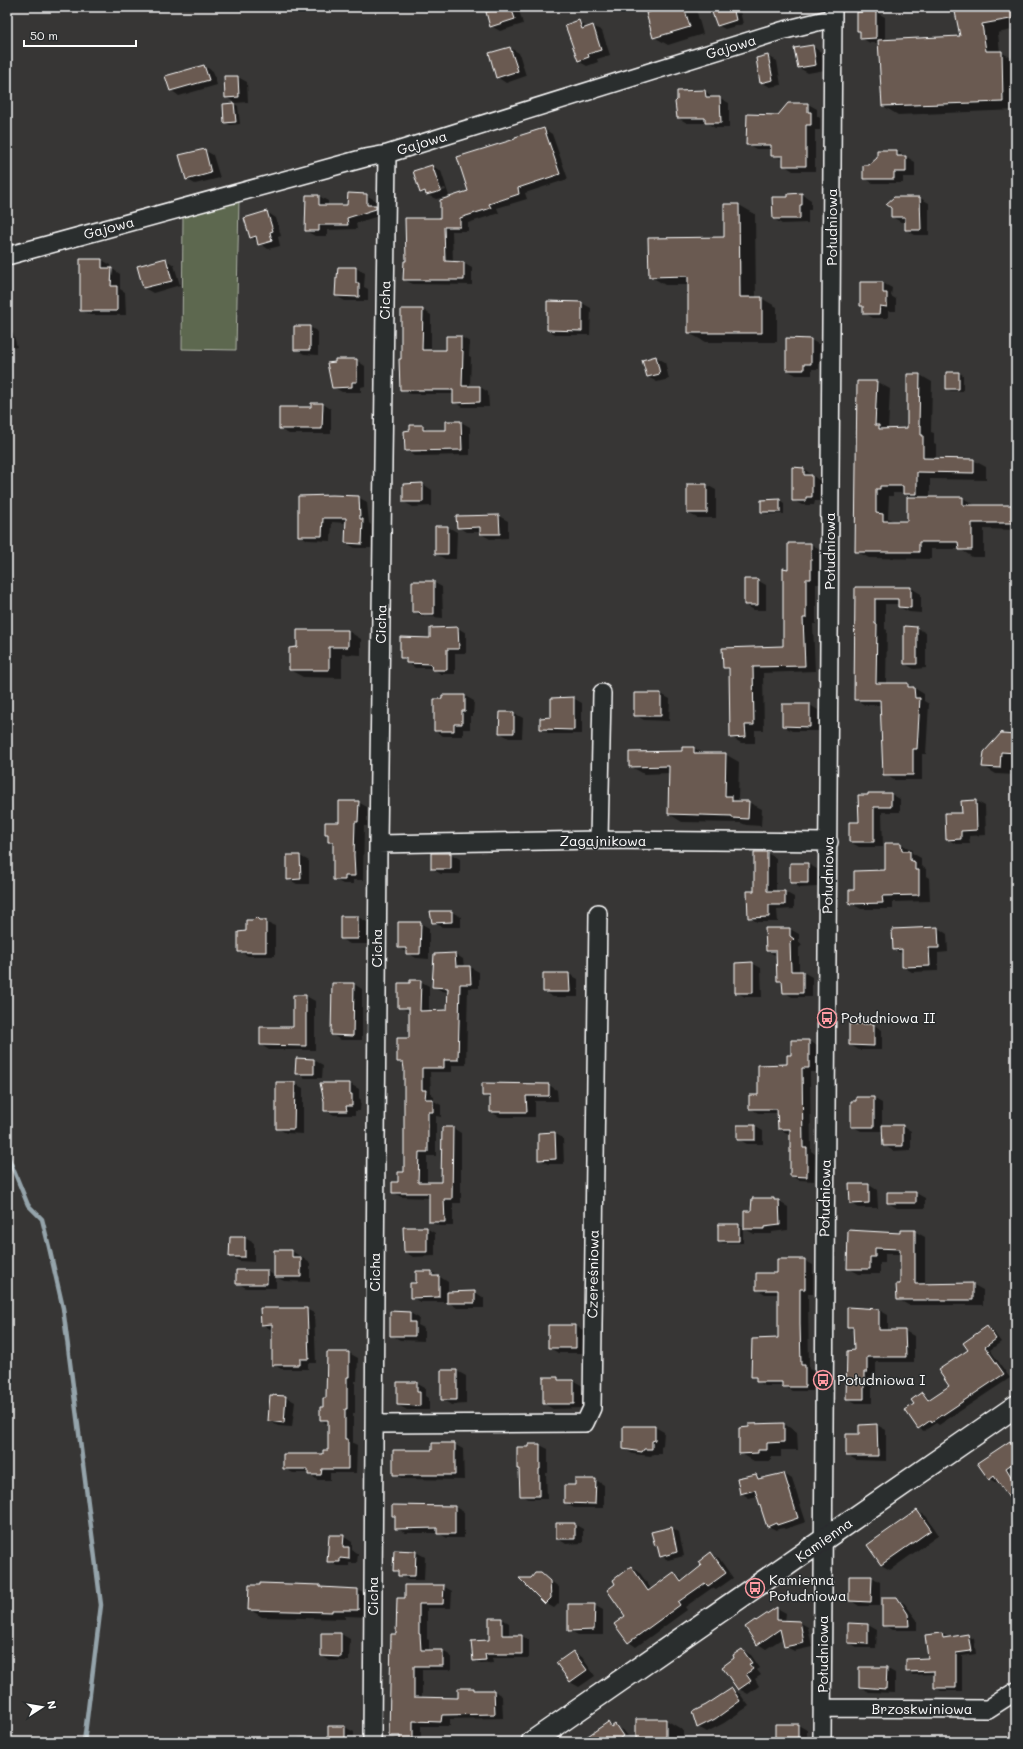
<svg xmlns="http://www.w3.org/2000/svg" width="1023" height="1749" font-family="Mali,sans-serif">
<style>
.green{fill:#5d674f;stroke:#aeb3a7}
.shadow{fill:#0007;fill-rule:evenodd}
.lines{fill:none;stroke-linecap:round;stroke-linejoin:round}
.stream{stroke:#95a4ab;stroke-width:4.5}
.building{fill:#6a5a51;stroke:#fff}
.minor-casing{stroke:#fff;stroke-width:20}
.tertiary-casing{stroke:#fff;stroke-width:24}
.minor{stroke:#2a2d2e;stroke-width:17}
.tertiary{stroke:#2a2d2e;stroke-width:21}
.labels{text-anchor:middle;stroke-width:3;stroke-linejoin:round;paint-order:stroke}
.street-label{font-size:14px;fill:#fff;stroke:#2a2d2e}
.poi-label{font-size:14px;fill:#fff;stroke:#2a2d2e;text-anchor:start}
</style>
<rect width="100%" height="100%" fill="#373635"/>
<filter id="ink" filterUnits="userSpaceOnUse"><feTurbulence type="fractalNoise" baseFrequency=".025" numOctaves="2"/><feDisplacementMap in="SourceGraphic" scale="8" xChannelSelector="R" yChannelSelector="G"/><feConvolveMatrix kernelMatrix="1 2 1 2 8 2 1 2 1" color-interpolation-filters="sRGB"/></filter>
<g filter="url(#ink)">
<path class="green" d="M239,199L236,350L182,349L183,215Z"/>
<path class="shadow" d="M505,7H513L519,10L523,24L500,31L491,26Z
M662,7H693L696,9L703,34L668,45L654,37Z
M711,7H736L740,11L743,24L725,29L717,25Z
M774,7H808L783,12Z
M955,7H1016V29L998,33L1000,52L1016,60V110L898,115L883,106L879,43H870L861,38V32L858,31L876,12L885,17V41L961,37Z
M579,22L588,28L593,26L602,31L610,55L597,59L598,62L587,66L578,61Z
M812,46L821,52L825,70L808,73L799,68Z
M510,48L519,53L526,76L506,83L497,77Z
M768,56L777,61L781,85L770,87L761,82Z
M204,66L213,71L217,85L179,96L171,90Z
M238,77L247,82L248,102L235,103L226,97Z
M705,91L714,98H720L729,103V128H715L707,123H687L678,118V92Z
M234,104L238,106L240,124L230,125L225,122L224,105Z
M788,104H808L817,109V116L820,118V130H815V171H793L784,165V160L772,155V149H756L747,144L779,116ZM807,108H809V117Z
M544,129L552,134L568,179L525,193L527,199L497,208L499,213L468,223V231H452L453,263H463L472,268V285L413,284L404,280L407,262L441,219L469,191L517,140Z
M204,150L213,155L220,178L195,184L186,179Z
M897,151L915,162V177H903V183H873L864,178L870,166Z
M432,166L441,171L449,196L436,199L421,192ZM445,188L446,190L430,195L428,193Z
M802,194L811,200V210H808V223L782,224L774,219L789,198Z
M366,195L375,200V206L385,211V214L356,223L357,229L327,230V236H315L306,231L319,196L328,201V206H347Z
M895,198H920L929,203V235H915L906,230V222H901L892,217Z
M725,205H739L755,214L756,298H761L777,307V342H705L689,333V285H665L650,276L725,238ZM739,246H741V302H739Z
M267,212L276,218L281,236L278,237L280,246L268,249L251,237Z
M81,260H102L111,265V268L120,274V289L125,292L126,315H90L81,310Z
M166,260L174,265L180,285L153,293L144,288L138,267Z
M356,268L365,273L364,287L368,289V301H345L336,296Z
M883,283L892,288L891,296L896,299V311H888V318H873L864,313V308L861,306Z
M582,303L591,308L590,335H557L548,330Z
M423,310L431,315V351H447L461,337L470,342L469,356L471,357L470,387H480L488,392L489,407H463L454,402V394H410L401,389L402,360Z
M310,327L318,332V355L304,354L295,349Z
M7,329L13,333L17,347L7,349Z
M811,340L820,345L819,369H812V375H796L787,370Z
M656,357L665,362L669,379L657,382L648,377Z
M356,360L365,366V386L361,387V392H342L333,387Z
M959,373L963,375V391H951L947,389Z
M920,375L932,382L931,432L934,433V443L936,444V459L973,460L986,467V480L930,479V498H963L975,505L1016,506V530L984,529V557H972L960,549H931V559L869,558L856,551L858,382H877L890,389L888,430L908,429ZM893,493H904L911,498L908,522H895L888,518L889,496H893Z
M323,404L331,409V434H289L280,429L312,408Z
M447,422H461L470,427V455L414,456L406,450L411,431L422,426L431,431H447Z
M804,469L820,481V501H815L814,505H802L793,500Z
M423,484L432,490V506L413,507L404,502Z
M707,485L716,490V518H697L688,513Z
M299,497H358L367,502L369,523L371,525V548H355L346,543V523L332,522L331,541L308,540L299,535Z
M780,500L784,503V514H766L762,511V501Z
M499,516L508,521V538L490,539L481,534V532H466L458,527L457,517Z
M448,527L457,532L456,559H445L436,554Z
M811,544L821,550V584H816V624H813L815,671L763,673L764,730H755V743H741L731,737L730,671L724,667L784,647L789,570Z
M757,580L766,585V610H754L745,605Z
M433,582L442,587L443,618L422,616L413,611Z
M856,588H911L921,594V613L909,612L899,607V604H885V629L887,630L886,684H908L924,694V701L929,704L926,754H922V780H894L884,774L881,705H865L855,699Z
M905,627L917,628L926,633V668L914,669L905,664Z
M458,628L466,633V653H455V674H441L433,669V668H415L401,657L431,639V629Z
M348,631L361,639V655L342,654V678L303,677L290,670L298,648Z
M661,694L670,699L669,721L644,720L635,715Z
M465,696L474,701L473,716H470V729H463V736H443L435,731Z
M573,698L582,703V734H550L541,729Z
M810,705L818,710V731H792L783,726Z
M514,713L523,718L522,738H509L500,733Z
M1016,736V775L996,774L983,766Z
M694,748L705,754H725L739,762L738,800L748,802L762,809L761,826L746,825L741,823L682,822L669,814L670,773L644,774L630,766L683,752Z
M891,794L900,799V812H882L883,847H859L850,842L860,823L859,796Z
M976,801L985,806L986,835L969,836L970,844H956L947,839Z
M358,802L367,807V826H364L363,880H353V884H343L334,879V845L329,842V835L326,833L340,823Z
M886,844H901L912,850V853L921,858V866L926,869V876L929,878L930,901L893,902V909H861L850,903L855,891L886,871Z
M755,853H767L776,858V892H785L794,897V909L777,910L778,922H757L748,917L755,892Z
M451,854L460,859V874H441L432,869Z
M288,856H300L309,861V884H297L288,879Z
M808,864L817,869V887L800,888L791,882Z
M431,912H452L461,917V927H442L433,922Z
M341,917H358L367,922V944H350L341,939Z
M256,918L275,926V956H248L239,951L247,932Z
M420,923L429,928V959L416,958L399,948Z
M938,928L947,934L948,952L938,953V971L912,972L903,967V954L894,949Z
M766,929H790L799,934V942L802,945L799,948V972H803L812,977V997H792L784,992L783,984L778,980L777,956L767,951Z
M455,954L463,959L464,967H470L479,972V988H468L466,1065H452V1072H430L431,1094L434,1096V1101L441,1105V1117L436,1116V1156H427V1183H442L443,1128H453L461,1133V1203H453V1226H439L430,1221V1198L401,1197L393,1192L405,1173V1065L398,1061L410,1039V1012L399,1007L411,984L420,981L429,986V1012L448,1011L449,992L442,991L433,986Z
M752,963L761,968L762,997H745L736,992Z
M544,974H569L578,979V997H553L544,992Z
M354,984L362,989V1040H341L332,1035Z
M294,996H306L315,1001V1050H269L261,1045L294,1028Z
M874,1025L882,1030V1050H859L850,1045Z
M808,1041L817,1045L816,1072H810L811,1151L815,1154L814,1181L799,1180L791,1176V1133H787L779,1129V1113H758L750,1108L759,1096L788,1065L792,1056Z
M297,1059L314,1060L323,1065L322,1078H305L296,1073Z
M294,1083L303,1088V1134L286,1133L277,1128Z
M350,1084L359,1089V1098L361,1100L360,1111H355V1115H334L325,1110Z
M549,1085L557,1090L558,1101H535V1117H500L491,1112V1100L483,1095Z
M873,1098L882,1103V1126H902L911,1131V1150L893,1151L884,1145V1131H861L852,1126L857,1102Z
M754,1126L763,1131V1144H747L738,1139Z
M554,1133L563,1138L564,1164H548L539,1159Z
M869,1185L877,1190L878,1208H859L851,1203Z
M916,1193L925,1198V1208H897L888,1203Z
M774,1199L788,1207V1230L772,1232V1234H754L745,1229L752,1212Z
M739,1225L743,1227V1243H723L719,1241Z
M426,1228L435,1233V1256L413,1257L405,1252Z
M849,1231L901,1234L914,1231L925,1237V1285L972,1284L983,1290V1305H908L898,1299L901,1285V1254H885V1263H880V1274H859L848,1268Z
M231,1238H245L254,1243V1262L239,1261L230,1256Z
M292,1251L310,1263V1282L284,1281L276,1277V1288H246L237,1283L267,1271L275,1276Z
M804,1260L813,1265V1294H808L809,1369L813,1371V1391H792L784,1386H765L757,1381V1379L752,1376L779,1339V1294H765L757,1289Z
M432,1272L448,1282V1293L475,1292L484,1298V1308H457L448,1302H420L411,1297L417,1284Z
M306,1309L314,1313L316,1363H308V1369H281L273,1364V1328L270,1329L262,1324Z
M879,1310L888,1315V1331H905L914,1336V1362H876V1376H872V1403H856L847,1398L855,1351L854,1331L848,1327Z
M410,1313L419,1318L418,1325L424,1328V1341L400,1340L391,1335Z
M549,1326H576L585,1331V1353H558L549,1347Z
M987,1327L992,1330L1001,1342L990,1350L1010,1378L939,1425L936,1423L924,1431L918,1428L915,1404L922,1393L930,1399L950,1386L969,1350Z
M328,1353H349L358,1358L357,1381H355V1413H353V1443L357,1445L356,1473H330V1480H317L309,1473H293L284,1468L324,1455L329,1451V1425L321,1420L327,1399Z
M457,1371L466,1376V1404L451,1405L442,1399Z
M558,1378L564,1381H574L583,1386V1408L553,1409L544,1404Z
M416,1383L425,1388V1396L429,1398V1410H407L398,1405Z
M286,1397L295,1402L292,1427L278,1426L269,1421Z
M784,1424L797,1432L798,1450H781V1457H771V1461H754L740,1453Z
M860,1425H877L886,1430V1461L856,1460L847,1455L860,1435Z
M655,1427L664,1432L663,1445L661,1446V1454H653L651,1456L633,1454L624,1449Z
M1010,1442L1016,1445V1472L1013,1474L1016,1478V1507L1000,1483L998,1484L990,1479Z
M454,1444L463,1449L464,1480L403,1479L394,1474L433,1451Z
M540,1445L548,1449V1473H546L547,1499H529L521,1495L520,1470L518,1469L530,1447Z
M784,1474L792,1479L806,1522L785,1529L783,1528L776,1530L768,1526L758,1496L749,1498L741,1493L756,1475L764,1479Z
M596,1480L604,1485V1508H574L565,1503L576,1486Z
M455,1507L464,1512V1538H447L438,1533H405L396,1528V1517L393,1516Z
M917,1511L926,1516L939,1535L890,1570L881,1565Z
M574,1524L583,1529V1543L566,1544L557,1538Z
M672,1528L679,1532L684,1556L668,1560L661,1556L659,1547L656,1545Z
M343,1536L352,1542V1550L358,1554L357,1563H349V1566H337L328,1561Z
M416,1552L425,1557L424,1580H408L394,1570Z
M711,1554L719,1558L733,1578L716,1590L712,1588L685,1607L687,1610L636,1647L629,1642L627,1616L617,1584L631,1567L639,1572L652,1590L674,1573L684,1581L703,1566Z
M541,1574L559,1587V1603L554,1608L545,1603L531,1579Z
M872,1577L880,1582V1606H859L850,1600Z
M261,1584L320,1586L324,1588L358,1590L371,1598V1617L345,1616V1619L262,1617L249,1609Z
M443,1586L452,1591L451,1608H427V1639L429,1640V1651H443L451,1656V1670H422V1698L459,1699V1689H474L479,1691H494L502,1696L503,1718L450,1719V1726H421V1742H403L390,1736L397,1635L406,1599Z
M896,1598L905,1604L917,1620V1630H892L883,1625Z
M594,1605L603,1610V1635H578L569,1630Z
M777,1608L786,1613L785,1622H799L808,1627L812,1647L794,1651L785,1646L783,1638L766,1649L758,1644L757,1622Z
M502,1619L509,1623V1636H522L529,1640V1658H492L493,1663L481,1664L474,1660L490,1641Z
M868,1625L877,1630L876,1648H858L849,1642Z
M341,1634L350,1639L349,1661H330L322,1656Z
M942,1634L948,1637L968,1636L974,1639L976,1654L962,1656V1691H941L935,1687V1674L913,1675L907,1672L929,1659Z
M742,1650L751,1655L760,1668L757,1670L761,1675L755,1679L759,1686L748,1694L739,1689L723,1667L736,1658Z
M573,1652L582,1657L595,1676L579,1687L570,1682Z
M886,1668L895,1673V1693L869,1692L860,1687Z
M732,1689L740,1694L749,1706L724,1723L707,1732L698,1727L707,1706Z
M637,1720H666L683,1730V1742H637Z
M608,1723L624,1731L632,1741L589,1742Z
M776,1725H798L807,1730V1742H776Z
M329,1727H345L354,1732V1742H329Z
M288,1737H298L306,1742H288Z"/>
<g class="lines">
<path class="stream" d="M7,1154L28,1205L42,1219L49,1247L63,1308L101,1605L84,1742"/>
</g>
<path class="building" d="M501,7H511L515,19L490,27L486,12Z
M666,7H684L690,27L653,38L646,13Z
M710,7H733L736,20L717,26Z
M954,7H1016V18L982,24L986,51H1002L1003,102L882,106L878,40L960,36Z
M876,11V38L860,39V31H857V12Z
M579,20L582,29L593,25L601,50L588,54L589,57L578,61L565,25Z
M813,45L816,65L798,68L794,48Z
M510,47L518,71L496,78L489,53Z
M768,55L773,80L760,83L756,58Z
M204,65L209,80L170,91L165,76Z
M224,76H238L239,97L225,98Z
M705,90L706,97H720L721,123H705V118H677L675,102L677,100V91Z
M234,103L236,122L224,123L223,104Z
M788,103H808V112H811V125H806V166H783V156H771V145H746L747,114L778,115Z
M544,128L560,174L518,188L519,194L489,204L491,208L460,218V227H444L445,261L464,262V280H403L404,261H406L405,218H440V200L468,191L457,157L515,139V137Z
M205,149L211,173L186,180L179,155Z
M877,150H897V156H906V172H894V179H863V165H869L877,158Z
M432,165L441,191L426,195L425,191L420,193L413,171Z
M348,193L367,194V205H376V209L347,218L348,225H319V231H305L306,195H319V205H347Z
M802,193V205H800V219H773L772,197H788V194Z
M894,197H920L921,230H905V217H891V208L886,204Z
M724,204H739L740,297H762V333H688V276L649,277L648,238L724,237Z
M267,211L273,231L270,232L272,241L258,245L256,236L250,238L244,218Z
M166,258L172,281L143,288L137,266Z
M80,259H102V268H112L111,286H117V311H80Z
M338,267H356V283H359V297L335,296L336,278H337Z
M860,282H883V293H887V307L880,306L879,314H863V306H860Z
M547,301L582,302V331L547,330Z
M401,309H423L422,350H446V336H461V350L463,351L462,386H480V402L453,403V390H400L399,359H401Z
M294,326H310V350H294Z
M786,338L811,339V364H804V370H786Z
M656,356L660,374L647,377L642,360Z
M335,359H357V382H352V387L332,388L327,363L335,362Z
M946,372H959V389H946Z
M907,374H920L919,425H921V435H923V458L974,459V473L917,472V494H903V486H880V489H876V513L883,514V521H907V497H963V505H1016V523H972V550H959L958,542H919V552H855L857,381H877L875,425H879V429L907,428Z
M311,403H323L322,429H279V407H311Z
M446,421H461L462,450L405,451L404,431L410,430V425H423V430H446Z
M792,467L804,468V475H812V497H806V501H792Z
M423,483V502H403V484Z
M687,484H707V513H687Z
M332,495L359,496L360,519H363L362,544L345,543L346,518H323L322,536H298V496Z
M780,499V512H761V500Z
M499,515L500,534H480V527L457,528L456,516Z
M435,526H448V554H435Z
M788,543H811V579H806V618H803L805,666L753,667L754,725H745L746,737L730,738L729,668H723L722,648L783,646V568L788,569Z
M744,579H758V605H744Z
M412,581H434V614H421L419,612H412Z
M855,587H911V608L898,607V599H875V624H877L876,683H908V687H914L915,698H920L917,749H913V775H883L880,700H854Z
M904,626L917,627V664H904Z
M458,627L459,649H447V670H432L431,664L406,663V658H400V637L430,638V628Z
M297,630H348V647H329V670H289V648L297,647Z
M634,693H661V716H634Z
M442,695H465V711H462V724H454V731H434V699H442Z
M574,697V730L540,729V718L551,717V698Z
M782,704H810V727L782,726Z
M500,712H514V733H499Z
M1002,732V734L1016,735V753L1001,752L1000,768L982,767L984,752Z
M682,747H694V753H726L725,796H732V801H749L748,819L732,818V816L668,814L669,766L629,767V752L682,751Z
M868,793H891V807H874V842H849V822H859L858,795H868Z
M976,800L977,830L961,831V839L946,840L945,813H962L961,801Z
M339,801H359L358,822H355L354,855L355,876H345V880H333V842H328V834H325V822H339Z
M885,843H901L902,851H910V860L915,862V870H919V895L882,896L883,903L849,904V890H854V871L885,870Z
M754,852H767V891H785V905H769V917L748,918L747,891H754Z
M431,853H451V869H431Z
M287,855H300L301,879L287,880Z
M790,863H808V883H790Z
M430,911H452V922L432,923Z
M340,916H358V939H340Z
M256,917L259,920H266V952H238V932L246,931V920H253Z
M398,922H421L420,954H406V948H398Z
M938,927L939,948H929L930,966L902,967V949L893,950L892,929Z
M765,928H790V936L794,939L790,943L791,971H803V993H783L782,981H777L776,951H766Z
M455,953L456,966H470L471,984H460L458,1060H444V1068H422V1090H426L425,1099H433V1112H428V1152H419L418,1182H441L442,1127H453L452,1199H444L445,1222H429V1193H392V1182H398V1172H404V1069L403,1062H397V1038H409V1008H398V983H410V980H421L420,1011L447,1010L448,988L432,987L434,954Z
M753,962V993H735V963Z
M543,973H569L570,992H543Z
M332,983H354L353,1036L331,1035Z
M293,995H306V1046L260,1045V1027H293Z
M849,1024H874V1046L849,1045Z
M791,1040H809V1068H802L803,1148H807V1177L790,1176V1129H778L777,1109H749V1095H758V1065L787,1064V1055H791Z
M296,1058L314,1059V1074H295Z
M276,1082H295L294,1129H276Z
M320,1083H350V1094H352V1106H346L347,1111H324V1101Z
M482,1083L549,1084V1096H526L527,1112H490V1096H482Z
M856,1097H874V1127H851V1101H856Z
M737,1125H755V1140H737Z
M882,1125H903V1146H883Z
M555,1132L556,1159L538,1160V1133Z
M849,1184H869V1203L850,1204Z
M887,1192H916V1203H887Z
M752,1198H774V1200H779L780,1225L764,1227V1229H744V1211H751Z
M718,1224H739V1241H718Z
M403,1227H427V1252H404Z
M848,1230L900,1233V1230H915V1284L973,1283V1300H897L896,1284H900V1249L875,1248V1257H870V1269H847Z
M230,1237H245V1257H229Z
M274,1250H292V1257H301V1277H274Z
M777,1259H805V1289H800V1324L801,1365H805V1387H782V1382H756V1377H751L752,1339L778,1338V1290H756V1273H777Z
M236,1270H267V1284H236Z
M416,1271H432V1276H439V1297L410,1298V1283H416Z
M475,1291V1303H447V1292Z
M847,1307L879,1309V1330H905L906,1357H867V1372H864V1399H846L847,1351L854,1350L853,1327H847Z
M260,1308H307L309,1359H300V1365H272V1324L261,1325Z
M390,1311L410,1312V1322H415V1336H390Z
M548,1325H576V1348H548Z
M987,1326L996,1339L985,1347L1004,1374L932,1422L931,1420L918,1429L905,1410L914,1404L911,1400L922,1392L928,1400L949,1386L938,1370L968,1350L963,1343Z
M327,1352H349V1377H347V1409H345V1439H348V1469H322L321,1475H308V1469H283V1454H323V1450H328V1420H320V1407H323V1398H326Z
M441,1370H457V1400H441Z
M543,1377H558V1380H574V1404H543Z
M397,1382H417V1392H420V1406L397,1405Z
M270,1395L286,1396L284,1423L268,1421Z
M784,1423V1442L767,1443V1450H758V1453L739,1454V1428L749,1427V1424Z
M877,1424L878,1456H846V1434H859V1425Z
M623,1426H655V1440L652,1441V1449H644L642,1452L623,1449Z
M1010,1441L1016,1450V1461L1006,1468L1016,1485V1508L994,1476L989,1480L977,1463Z
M432,1443H455V1475H393V1450H432Z
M529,1444H540V1469H539V1496H520L519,1469H517V1447H529Z
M784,1473L798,1518L777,1525L776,1523L767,1527L755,1490L740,1494L737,1478L756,1474L758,1479Z
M575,1479H596L595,1504L564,1503V1485H575Z
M392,1505L455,1506V1534H437V1528L395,1529V1516H392Z
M917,1510L931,1530L881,1565L867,1545Z
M556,1523H575V1539H556Z
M672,1527L677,1552L660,1557L657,1545L655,1546L651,1532Z
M329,1535H344L343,1547H349V1559L340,1558V1562H327Z
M394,1550L416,1551L415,1576H398V1571H393Z
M711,1552L726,1573L708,1586L705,1583L678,1602L680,1605L628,1643L614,1624L625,1616L607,1590L615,1584L613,1580L631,1566L648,1591L674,1572L681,1582L701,1566L698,1562Z
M535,1573H541L550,1581L551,1598L545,1604L519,1578H531Z
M849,1576H872L871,1602L849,1601Z
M260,1583L320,1585V1587L358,1589V1610H332V1612L248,1610L249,1585H260Z
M405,1585H444L443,1604H419V1634H420L421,1650H443V1666H414V1697L458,1698V1688H474V1690H494L495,1714L442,1715L441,1722L413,1721V1742L400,1741V1736H389L391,1634H396L397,1598H405Z
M882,1597H897L908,1614L909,1626H882Z
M568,1604H595L594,1630L568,1631Z
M777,1607V1620L800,1621L804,1643L784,1647L780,1629L757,1645L745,1627L755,1620L756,1621Z
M489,1618H502V1635H522V1654H485L486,1660L473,1661L471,1641L489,1640Z
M848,1623L868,1624V1644L848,1643Z
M321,1633H341V1657L321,1656Z
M942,1633L943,1638L968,1634L971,1651L956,1653V1688H934V1671L906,1672V1659L928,1658L925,1635Z
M742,1649L752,1663L749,1664L753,1669L746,1674L751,1681L738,1690L722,1667L734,1658L733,1655Z
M573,1651L587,1670L570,1682L556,1663Z
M859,1667H887L886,1689L859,1687Z
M732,1688L740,1701L715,1719L697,1728L692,1712L706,1705Z
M636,1719H666V1742H636Z
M608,1722L611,1727L615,1724L623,1736L615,1742H579Z
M775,1724H798V1742H775Z
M328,1726H345V1742H328Z"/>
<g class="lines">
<g class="minor-casing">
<path id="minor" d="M7,256L365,158L387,154L781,31L833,18
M599,840L602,693
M378,844L599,840L829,842
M375,1424L585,1423L592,1408L598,913
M822,1708L988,1709L1016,1691
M372,1742L378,844L387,154
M822,1742L833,7"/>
</g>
<g class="tertiary-casing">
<path id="tertiary" d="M532,1742L1016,1406"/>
</g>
<use href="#minor" class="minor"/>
<use href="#tertiary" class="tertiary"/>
</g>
</g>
<defs>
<g id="bus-ring" transform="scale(1)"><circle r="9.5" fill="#2a2d2e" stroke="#ff9aa2" stroke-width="1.5"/><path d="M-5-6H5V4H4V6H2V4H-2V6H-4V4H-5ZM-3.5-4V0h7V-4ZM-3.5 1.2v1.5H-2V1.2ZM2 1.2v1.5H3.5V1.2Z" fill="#ff9aa2"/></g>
</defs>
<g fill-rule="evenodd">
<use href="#bus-ring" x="827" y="1018"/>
<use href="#bus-ring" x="823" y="1380"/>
<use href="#bus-ring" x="755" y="1588"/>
</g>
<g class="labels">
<g class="street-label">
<text transform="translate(731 47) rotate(-17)" y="5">Gajowa</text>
<text transform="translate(422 143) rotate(-17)" y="5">Gajowa</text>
<text transform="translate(832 227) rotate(-90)" y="5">Południowa</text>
<text transform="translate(109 228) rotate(-15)" y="5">Gajowa</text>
<text transform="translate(385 300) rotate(-89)" y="5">Cicha</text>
<text transform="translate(830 551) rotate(-90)" y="5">Południowa</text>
<text transform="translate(381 624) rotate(-89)" y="5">Cicha</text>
<text x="603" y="846">Zagajnikowa</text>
<text transform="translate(828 875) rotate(-89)" y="5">Południowa</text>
<text transform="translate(377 948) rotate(-90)" y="5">Cicha</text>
<text transform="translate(825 1198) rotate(-89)" y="5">Południowa</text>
<text transform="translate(375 1272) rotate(-90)" y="5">Cicha</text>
<text transform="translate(593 1274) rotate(-89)" y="5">Czereśniowa</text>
<text transform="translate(824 1540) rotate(-35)" y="5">Kamienna</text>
<text transform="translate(373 1596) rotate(-90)" y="5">Cicha</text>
<text transform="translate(823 1654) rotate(-90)" y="5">Południowa</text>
<text x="922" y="1714">Brzoskwiniowa</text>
</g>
<g class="poi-label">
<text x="841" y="1023">Południowa II</text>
<text x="837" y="1385">Południowa I</text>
<text x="769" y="1585">Kamienna<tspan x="769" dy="16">Południowa</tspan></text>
</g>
</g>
<rect width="1023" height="1749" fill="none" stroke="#2a2d2e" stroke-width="24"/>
<rect x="12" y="12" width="999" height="1725" fill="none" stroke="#fff" stroke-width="1.5" filter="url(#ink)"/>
<g transform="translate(42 1707) rotate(78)" stroke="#2a2d2e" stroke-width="3" paint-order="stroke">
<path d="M0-3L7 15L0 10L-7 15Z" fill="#ffffff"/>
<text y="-6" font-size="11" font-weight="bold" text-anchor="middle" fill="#ffffff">N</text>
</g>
<path d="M24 40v6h112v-6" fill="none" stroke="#ffffff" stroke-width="2"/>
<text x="30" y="40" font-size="12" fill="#ffffff" stroke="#2a2d2e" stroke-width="3" paint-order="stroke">50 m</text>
</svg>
